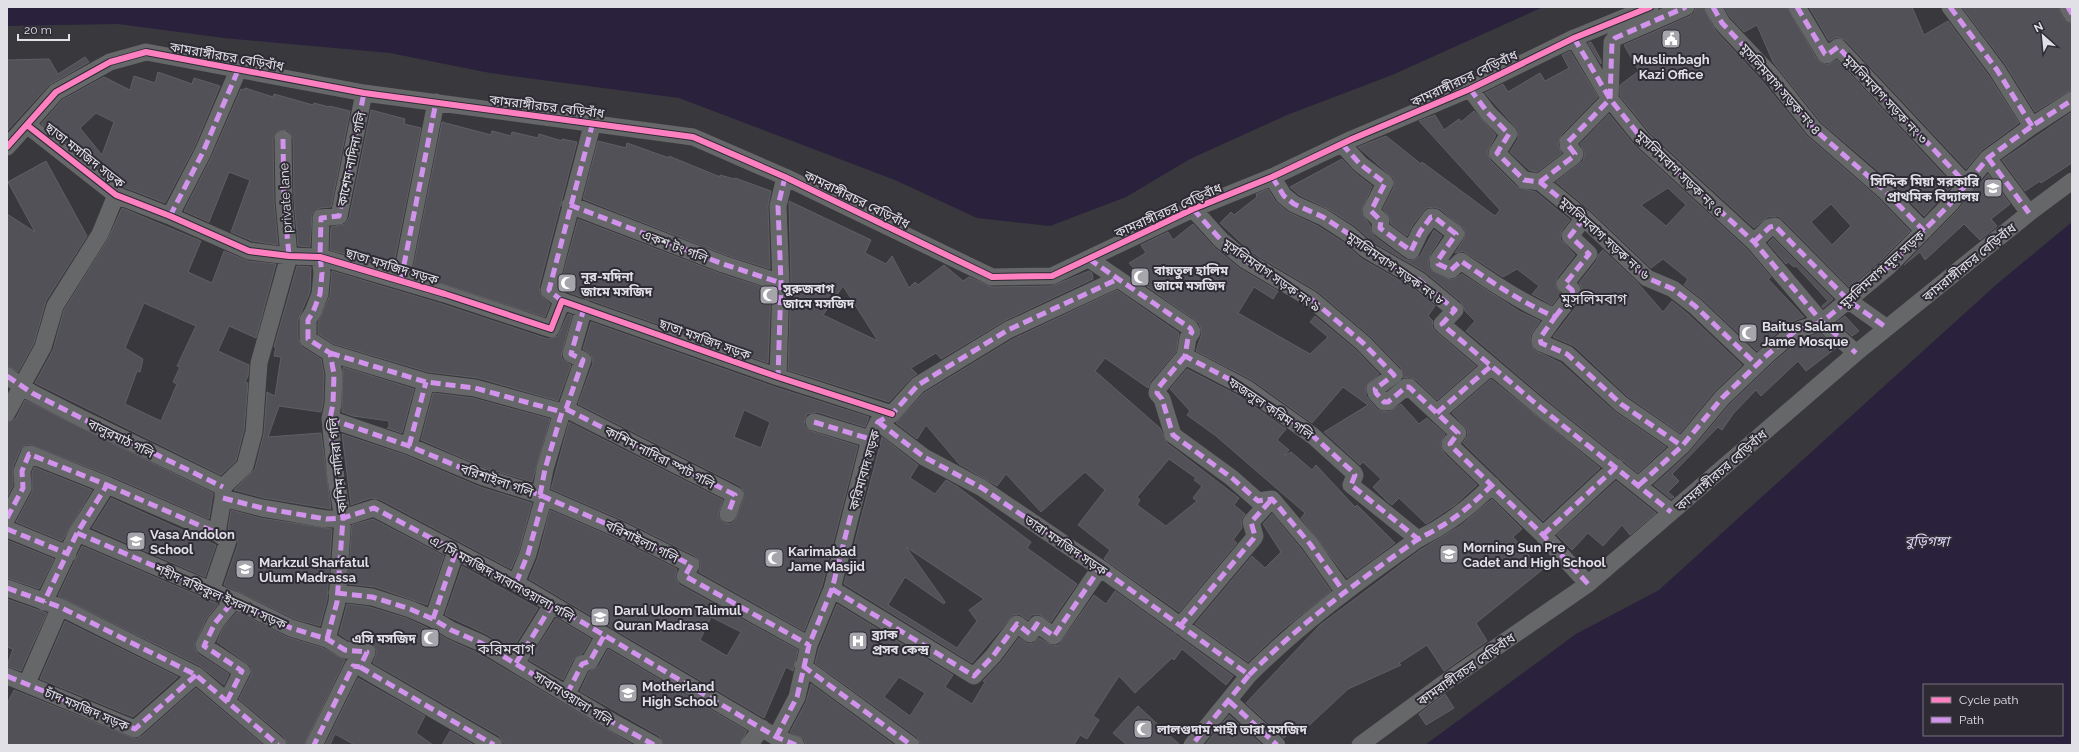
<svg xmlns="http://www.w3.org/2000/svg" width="2079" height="752" font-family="Raleway,'Noto Sans Bengali',sans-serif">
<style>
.water{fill:#2a213c;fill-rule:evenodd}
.building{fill:#535158;stroke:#605f64;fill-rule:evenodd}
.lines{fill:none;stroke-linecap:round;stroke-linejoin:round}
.minor{stroke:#666768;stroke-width:17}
.quiet{stroke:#d193ec;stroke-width:5;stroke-dasharray:10 5;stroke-linecap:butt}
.cycleway-casing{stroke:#2e2b35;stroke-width:8}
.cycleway{stroke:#ff80c0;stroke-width:6}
.labels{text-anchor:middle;stroke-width:4;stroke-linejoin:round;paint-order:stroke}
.street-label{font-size:13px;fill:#e2e0e7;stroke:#2e2b35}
.poi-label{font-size:13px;font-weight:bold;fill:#e2e0e7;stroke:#2e2b35;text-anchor:start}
.water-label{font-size:14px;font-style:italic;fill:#ded4f8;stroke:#2e2b35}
.quarter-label{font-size:15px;fill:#e2e0e7;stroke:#2e2b35}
</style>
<rect width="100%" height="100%" fill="#39383d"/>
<path class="water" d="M7,7H1543L1392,75L1287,115L1190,159L1126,197L1050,226L977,218L895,180L679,98L490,73L390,53L224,38L118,24L7,26Z
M2072,222V745H1425L1576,634L1659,590L1997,284ZM1924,685H2062V735H1924Z"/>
<path class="building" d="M1696,7H1703L1715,30L1763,82L1807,136L1877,197L1910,231L1881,260L1849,287L1782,219L1778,216L1768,217L1754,228L1650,133L1620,96V85L1639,71L1624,45L1690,16L1694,13ZM1831,204L1851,226L1832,245L1811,222Z
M1724,7H1787L1817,59L1827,65L1837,60L1953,185L1924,216L1891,182L1821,122L1773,62L1757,25L1744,32L1730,17Z
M1809,7H1912L1924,35L1948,21L1989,76L2019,123L1982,150L1966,169L1845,40L1837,37L1829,41Z
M1962,7H2058L2064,19L2072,24V90L2067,92L2035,112L2005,64Z
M1591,42L1601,60V64L1588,43Z
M1570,51L1598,97L1561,135L1558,145L1562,153L1537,172L1529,170L1510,152L1518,139V130L1485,93L1503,84L1508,92L1540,73L1545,81L1558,74L1569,68L1562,55Z
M85,57L89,62L49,85L7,131V60L49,59L58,74Z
M158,72L192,84L194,78L220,86L194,148L165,203L121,186L41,124L62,100L104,77L130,90L134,76L155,83ZM96,113L114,122L102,155L80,128Z
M245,88L273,97L274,94L313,105L314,103L329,107V106L350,111L331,207L320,208L312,214L310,247L298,246L294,200L293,139L288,130L278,131L273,139L274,201L278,245L252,241L231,232L250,180L229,172L209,222L184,211L212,156L241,89L244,90Z
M371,110L405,119L404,124L421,128L393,268L330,250L331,227L345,224L349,218Z
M1474,111L1496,135L1487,152L1490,160L1517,187L1536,192L1570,220L1562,230L1560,239L1575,255L1557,278L1556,287L1561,293L1552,305L1532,294L1539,286L1517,269L1503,277L1466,253L1462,251L1455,253L1464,239L1465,230L1440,209L1434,207L1426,208L1412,226L1407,236L1391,224L1390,218L1383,209L1394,187V179L1358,147L1386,136L1421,164L1422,162L1495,216L1500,210L1419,121L1435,115L1444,130L1459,119L1461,122Z
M2072,112V163L2041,183L2040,181L2025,191L2002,160Z
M1609,114L1636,147L1747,249L1771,277L1768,279L1804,317L1788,323L1757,351L1702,299L1684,285L1688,279L1663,259L1651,268L1591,211L1556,182L1583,161L1585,153L1580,144ZM1668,188L1686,205L1666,226L1641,205Z
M442,122L491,135L492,131L511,136L512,132L538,138L539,134L562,141V139L577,142L539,287L540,293L550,304L545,317L412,274Z
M598,141L626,148L627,143L669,158V156L720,177V175L734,179L735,178L771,191L768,206L770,269L726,255L583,199Z
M1342,159L1354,172L1372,186L1361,212L1370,225L1371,231L1374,236L1405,259L1411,261L1420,256L1434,230L1442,236L1430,255L1428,264L1430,270L1452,280L1462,274L1519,311L1540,321L1530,336L1534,350L1561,363L1614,411L1666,447L1638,473L1547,400L1466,331L1475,321L1465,311L1461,302L1425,272L1373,242L1355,226L1328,209L1299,195L1290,187Z
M46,161L87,236L46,301L34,343L18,372L7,366V214L35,232L8,182Z
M1988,174L2010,204L1991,219L1997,226L1980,240L1964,224L1925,260L1920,252L1904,265L1957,211Z
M1268,189L1276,202L1288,212L1318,226L1343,242L1362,259L1413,288L1435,306L1428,316L1433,321L1432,326L1435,331L1476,366L1437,400L1416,380L1409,377L1403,378L1401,368L1370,336L1317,291L1251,252L1220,223L1231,212L1234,215L1257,197L1256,194Z
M789,201L871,240L865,253L886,264L892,256L909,288L915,282L918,285L944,265L963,281L969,277L992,287L1052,286L1089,271L1092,273L1093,279L1004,321L941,359L936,353L911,368L917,374L911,378L889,402L788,370L791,283ZM843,286L878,341L823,315Z
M122,208L201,241L188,272L212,283L224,251L248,261L276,264L256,338L229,326L218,351L249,365L248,376L245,382L248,383L244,430L236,461L221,475L35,383L53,350L64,310L108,239ZM144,303L196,326L177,366L180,367L173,382L177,384L161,421L125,404L137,371L140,372L143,359L125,348Z
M578,219L719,273L771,290L768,363L567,292L560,286Z
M1193,224L1214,247L1239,268L1278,291L1273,299L1254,287L1238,313L1310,354L1328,337L1310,322L1315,316L1356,350L1379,374L1366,386V396L1377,409L1380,411L1389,412L1401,404L1419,424L1427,418L1445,434L1440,444L1444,453L1477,485L1455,505L1426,524L1399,498L1392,505L1387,501L1373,487L1381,479L1363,462L1360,465L1324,432L1368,405L1343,387L1312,423L1252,380L1196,351L1202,333L1199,323L1132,276L1138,273L1129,263L1146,253L1141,245L1168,232L1173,240Z
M1773,238L1833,299L1823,308L1822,306L1828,301L1796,266L1794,267L1788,262L1786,264L1768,243Z
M1603,250L1636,281L1663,312L1672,301L1688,314L1742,365L1714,392L1680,433L1627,396L1574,346L1553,337L1581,300L1583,292L1579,283L1597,260L1599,254Z
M297,266L311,267L310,292L298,320V339L302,347L321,359L324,375L323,403L321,412L279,406L268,437L321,433L331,509L264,498L234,490L255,469L264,433L267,392L275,396L281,357L274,356L276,347H274Z
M332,271L442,304L548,339L558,336L568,314L572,315L561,356L563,360L571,365L558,401L478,378L428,372L334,344L318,334V323L330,295Z
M1117,290L1179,333L1176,352L1150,382L1148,388L1105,358L1095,371L1160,428L1167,443L1239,498L1234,505L1245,514L1241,520L1242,528L1233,540L1237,543L1179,612L1104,559L1110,550L1078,525L1105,490L1085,472L1041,512L1006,474L997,486L959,464L926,425L917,439L896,423L924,393L1013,339ZM1169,459L1196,478L1194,480L1202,486L1193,498L1197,501L1166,526L1137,505L1140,500L1137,497Z
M1845,316L1859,331L1852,336L1837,322Z
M591,322L775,387L869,417L865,427L817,412L807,414L805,419L804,425L811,431L858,446L822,586L804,631L699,572L701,564L695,556L629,523L551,489L569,422L723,500L718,515L724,523L730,524L735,521L744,498L743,490L740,486L578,404L593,363L591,354L583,349ZM744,410L770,422L761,448L734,437Z
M1820,333L1836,348L1806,371L1798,361L1761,396L1756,390L1733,414L1722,430L1718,427L1672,474L1679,481L1668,492L1674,497L1671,499L1654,485L1689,453L1729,405L1774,362L1800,340Z
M343,367L414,389L402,433L387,428H389V421L353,416L342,412Z
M1187,369L1241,397L1286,429L1277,440L1289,450L1284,456L1291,452L1312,470L1316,465L1355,507L1357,505L1395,543L1347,578L1301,518L1305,513L1216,436L1187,415L1190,411L1170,389Z
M1491,379L1600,468L1543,521L1463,443L1468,435L1467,429L1452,413Z
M433,393L473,398L550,419L532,482L486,468L421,440Z
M25,400L213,493L209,519L111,476L28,444L20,450L13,467V486L7,497V423L16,418Z
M342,434L405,455L480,487L532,503L519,551L511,569L379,499L371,498L351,505Z
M882,437L918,465L910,478L935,494L946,480L958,487L1031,542L1027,548L1077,584L1051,622L1038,614L1032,615L1028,620L1019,614L1013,615L972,663L844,584ZM906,547L984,599L969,610L977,621L957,648L888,605L905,577L944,604L945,602Z
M34,467L92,490L62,541L16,522L32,492V473Z
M1616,481L1656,513L1630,535L1622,525L1603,546L1588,533L1572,550L1557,535Z
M111,498L216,545L205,577L92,528Z
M1492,499L1522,529L1513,537L1542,570L1476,623L1487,641L1444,671L1427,645L1399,663L1401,665L1348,689L1302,732L1296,727L1284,738L1246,703L1320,625L1420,550L1460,526Z
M231,510L260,518L332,529L327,600L320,626L295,619L224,585L238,544L237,538L228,529Z
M550,510L621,541L677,569L675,577L680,585L798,650L793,671L786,667L764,718L529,579L538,557ZM711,617L741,632L727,656L700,640Z
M1272,514L1302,550L1331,591L1281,631L1248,662L1195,624L1252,556L1265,568L1281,552L1263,524Z
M373,519L444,556L427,605L375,587L348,584L352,525Z
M7,540L54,559L39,589L7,578Z
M82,546L218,604L206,619L194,647L198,654L229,674L224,685L200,666L58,596Z
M462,566L538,608L512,650L486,634L445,615Z
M1115,591L1233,676L1226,685L1182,649L1174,660L1172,658L1135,693L1119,676L1093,716L1099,720L1087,739L1080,735L1074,745H921L917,737L815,663L819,648L837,604L953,675L945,687L972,704L985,682L983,681L1001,662L1019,638L1028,644L1034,643L1039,638L1053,646L1059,645L1094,595L1106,604ZM899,677L925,693L910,716L884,697Z
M7,599L47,613L21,671L7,666L13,649L7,647Z
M347,604L370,607L406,618L428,628L447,639L476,652L633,745H505L499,736L373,663L377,652L373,644L348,640L339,634Z
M237,612L287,637L323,648L345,660L304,745H288L284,737L239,699L251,675V666L217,642L223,628Z
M556,618L591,639L583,653L573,660L563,680L529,660Z
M65,621L178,677L133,717L40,679Z
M608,649L747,731L739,745H664L659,736L580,691L589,672L599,666Z
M358,678L425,716L416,733L433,745H355L335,734L330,745H325Z
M811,684L894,745H806L804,739L790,732L806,702Z
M196,688L263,745H7V704L14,690L136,739L142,736Z
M1445,694L1454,708L1426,725L1419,714Z
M1138,706L1180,745H1127L1113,733Z
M1229,715L1262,745H1205Z
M450,731L474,745H442Z"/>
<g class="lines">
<path class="minor" d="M1713,7L1722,23L1771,75L1814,129L1884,190L1924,231
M1797,7L1825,54L1827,55L1838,47L1967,185
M1950,7L1997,70L2032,126
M2068,7L2072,14
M1574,38L1610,99L1643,140L1754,242L1822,322L1856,353
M1470,89L1488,113L1509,134L1497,153L1524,180L1540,182L1584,218L1647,278L1673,289L1695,306L1757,365
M27,125L116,195L170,216L249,251L289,256L320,257L445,294L551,329L562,301L778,377L892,414
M1342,144L1360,164L1385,183L1371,211L1381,221L1380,228L1411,251L1420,232L1431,217H1434L1456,234L1438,260V264L1451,270L1461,261C1491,282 1521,302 1555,317L1540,338L1541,343L1567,354L1621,404L1682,446
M7,147L56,92L110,62L146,52L364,93L693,137L785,177L992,277L1052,276L1193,209L1272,177L1352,139L1470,89L1574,38L1650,7
M1988,158L2029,213
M1272,177L1284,196L1294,204L1323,217L1349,234L1367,250L1419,280L1455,310L1442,324L1444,326L1541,408L1671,512
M1540,182L1574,156L1575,154L1568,145V142L1610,99L1612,42L1615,38L1686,7
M570,205L723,264L781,283
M1193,209L1221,240L1245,260L1311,299L1363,343L1394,375L1375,389L1376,393L1384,402H1388L1406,387H1409L1458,433L1450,444L1451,446L1543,535L1588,584
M170,216L203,152L239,68
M1754,242L1770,227L1775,226L1849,301L1887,328
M1089,259L1190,328L1192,332L1188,338L1185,356L1246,388L1313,436L1354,473L1355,475L1351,485L1418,539
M401,280L436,102
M562,301L549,290L593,122
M1555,317L1573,294L1572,290L1565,284L1589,254L1570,236L1584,218
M330,353L426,382L475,388L562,412
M1185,356L1158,388L1157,393L1162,399L1173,435L1232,478L1258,501L1272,499L1310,544L1344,592
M7,376L32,393L81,418L223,487
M778,377L781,283L778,206L785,177
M566,409L735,495L728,514
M7,413L43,347L55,306L100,234L116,195
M1437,413L1491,366
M330,419L409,446L483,477L540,495L625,532L691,565L685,576L809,645
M814,422L870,439
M878,422L924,457L982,488L1100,568L1249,675L1192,745
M409,446L426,382
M107,485L217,533
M1639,485L1682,446L1722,398L1767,355L1795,331L1822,322L1888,267L1950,204L1988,158L2032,126L2072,100
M540,495L545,469L562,412L566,409L583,360L571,354L584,308
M223,498L262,508L326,519L343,518L374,508L516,583L776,737L796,745
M7,518L23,488L22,471L29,454L107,485L77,533L44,602
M7,529L68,554
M77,533L234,600L291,628L327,639L345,650L367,652L360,667L353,666L314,745
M1543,535L1616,467
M516,583L528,554L543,500L540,495
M7,588L60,607L196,675L278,745
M832,589L974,676L993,656L1017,624L1030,634L1037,624L1054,636L1100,568
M211,591L228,541L217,533L223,498V487L245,466L254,432L259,363L289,256L284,201L283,139
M337,593L372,597L410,609L433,619L451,630L481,643L614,723L654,745
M433,619L456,551
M1180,626L1254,538L1255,536L1251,522L1272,499
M327,639L337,602L343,518L336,479L330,419L333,404L334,374L330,353L308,339V320L313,312L320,294L322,273L320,257L321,218L339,216L364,93
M516,663L552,605
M803,666L911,745
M360,667L494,745
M1249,675C1300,624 1353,585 1411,544C1420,537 1431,533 1440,527C1460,515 1476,501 1492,485
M7,676L135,729L196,675
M27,683L60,607
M567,694L582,664L590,661L604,636
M227,701L242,671L204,646L215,623L234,600
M1229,701L1277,745
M776,737L797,697L809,645L832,589L870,439L878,422L892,414L918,385L1008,330L1118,279
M749,745L762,728
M1360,745L1440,686L1588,584L1856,353L2029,213L2072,181"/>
<path class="quiet" d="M1713,7L1722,23L1771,75L1814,129L1884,190L1924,231
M1797,7L1825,54L1827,55L1838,47L1967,185
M1950,7L1997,70L2032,126
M2068,7L2072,14
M1574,38L1610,99L1643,140L1754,242L1822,322L1856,353
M1470,89L1488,113L1509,134L1497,153L1524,180L1540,182L1584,218L1647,278L1673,289L1695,306L1757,365
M283,139L284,201L289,256
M1342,144L1360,164L1385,183L1371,211L1381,221L1380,228L1411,251L1420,232L1431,217H1434L1456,234L1438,260V264L1451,270L1461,261C1491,282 1521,302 1555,317L1540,338L1541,343L1567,354L1621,404L1682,446
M1988,158L2029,213
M1272,177L1284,196L1294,204L1323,217L1349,234L1367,250L1419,280L1455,310L1442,324L1444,326L1541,408L1671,512
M1540,182L1574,156L1575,154L1568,145V142L1610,99L1612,42L1615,38L1686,7
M570,205L723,264L781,283
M1193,209L1221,240L1245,260L1311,299L1363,343L1394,375L1375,389L1376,393L1384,402H1388L1406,387H1409L1458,433L1450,444L1451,446L1543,535L1588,584
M170,216L203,152L239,68
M1754,242L1770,227L1775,226L1849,301L1887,328
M1089,259L1190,328L1192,332L1188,338L1185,356L1246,388L1313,436L1354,473L1355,475L1351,485L1418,539
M401,280L436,102
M562,301L549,290L593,122
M1555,317L1573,294L1572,290L1565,284L1589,254L1570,236L1584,218
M330,353L426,382L475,388L562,412
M1185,356L1158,388L1157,393L1162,399L1173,435L1232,478L1258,501L1272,499L1310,544L1344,592
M7,376L32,393L81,418L223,487
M781,378L778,377L781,283L778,206L785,177
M566,409L735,495L728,514
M1437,413L1491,366
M330,419L409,446L483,477L540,495L625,532L691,565L685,576L809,645
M814,422L870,439
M878,422L924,457L982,488L1100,568L1249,675L1192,745
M409,446L426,382
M107,485L217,533
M1639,485L1682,446L1722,398L1767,355L1795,331L1822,322L1888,267L1950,204L1988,158L2032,126L2072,100
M540,495L545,469L562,412L566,409L583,360L571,354L584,308
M223,498L262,508L326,519L343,518L374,508L516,583L776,737L796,745
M7,518L23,488L22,471L29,454L107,485L77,533L44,602
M7,529L68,554
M77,533L234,600L291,628L327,639L345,650L367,652L360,667L353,666L314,745
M1543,535L1616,467
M516,583L528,554L543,500L540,495
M7,588L60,607L196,675L278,745
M832,589L974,676L993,656L1017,624L1030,634L1037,624L1054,636L1100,568
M337,593L372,597L410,609L433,619L451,630L481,643L614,723L654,745
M433,619L456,551
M1180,626L1254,538L1255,536L1251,522L1272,499
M327,639L337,602L343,518L336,479L330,419L333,404L334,374L330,353L308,339V320L313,312L320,294L322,273L320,257L321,218L339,216L364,93
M516,663L552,605
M803,666L911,745
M360,667L494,745
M1249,675C1300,624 1353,585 1411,544C1420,537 1431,533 1440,527C1460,515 1476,501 1492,485
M7,676L135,729L196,675
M567,694L582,664L590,661L604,636
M227,701L242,671L204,646L215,623L234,600
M1229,701L1277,745
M776,737L797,697L809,645L832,589L870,439L878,422L892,414L918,385L1008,330L1118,279"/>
<g class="cycleway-casing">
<path id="cycleway" d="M27,125L116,195L170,216L249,251L289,256L320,257L445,294L551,329L562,301L778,377L892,414
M7,147L56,92L110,62L146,52L364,93L693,137L785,177L992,277L1052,276L1193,209L1272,177L1352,139L1470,89L1574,38L1650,7"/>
</g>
<use href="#cycleway" class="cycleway"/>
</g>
<defs>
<g id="civic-square" transform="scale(1)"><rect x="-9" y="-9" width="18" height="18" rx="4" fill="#a7a5ac" stroke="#2e2b35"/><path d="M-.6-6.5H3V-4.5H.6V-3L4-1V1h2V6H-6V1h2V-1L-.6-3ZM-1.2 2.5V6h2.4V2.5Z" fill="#fff"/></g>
<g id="school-square" transform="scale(1)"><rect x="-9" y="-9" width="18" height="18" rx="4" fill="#a7a5ac" stroke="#2e2b35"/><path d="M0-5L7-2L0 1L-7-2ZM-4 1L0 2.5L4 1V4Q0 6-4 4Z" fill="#fff"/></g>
<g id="mosque-square" transform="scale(1)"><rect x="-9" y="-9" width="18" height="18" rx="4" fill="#a7a5ac" stroke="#2e2b35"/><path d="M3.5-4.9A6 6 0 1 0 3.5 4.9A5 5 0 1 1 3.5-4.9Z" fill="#fff"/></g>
<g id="hospital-square" transform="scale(1)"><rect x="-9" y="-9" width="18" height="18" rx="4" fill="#a7a5ac" stroke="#2e2b35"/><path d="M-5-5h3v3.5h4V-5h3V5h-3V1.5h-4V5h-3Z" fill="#fff"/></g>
</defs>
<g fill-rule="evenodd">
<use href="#civic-square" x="1671" y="39"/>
<use href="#school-square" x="1993" y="188"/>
<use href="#mosque-square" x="1140" y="277"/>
<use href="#mosque-square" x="567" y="283"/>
<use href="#mosque-square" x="769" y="295"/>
<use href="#mosque-square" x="1748" y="333"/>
<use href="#school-square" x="136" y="541"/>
<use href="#school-square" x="1449" y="554"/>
<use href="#mosque-square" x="774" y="558"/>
<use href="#school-square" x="245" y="569"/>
<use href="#school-square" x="600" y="617"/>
<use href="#mosque-square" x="430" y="638"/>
<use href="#hospital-square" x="858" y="641"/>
<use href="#school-square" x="628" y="693"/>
<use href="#mosque-square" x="1143" y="729"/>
</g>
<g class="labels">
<g class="street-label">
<text transform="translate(227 56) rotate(10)" y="5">কামরাঙ্গীরচর বেড়িবাঁধ</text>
<text transform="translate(1464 78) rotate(-25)" y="5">কামরাঙ্গীরচর বেড়িবাঁধ</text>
<text transform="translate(1781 89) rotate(49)" y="5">মুসলিমবাগ সড়ক নং ৪</text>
<text transform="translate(1886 99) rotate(47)" y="5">মুসলিমবাগ সড়ক নং ৩</text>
<text transform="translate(547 106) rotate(7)" y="5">কামরাঙ্গীরচর বেড়িবাঁধ</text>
<text transform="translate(85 155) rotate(38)" y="5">ছাতা মসজিদ সড়ক</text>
<text transform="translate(351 159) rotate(-78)" y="5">কাশেম নাদিনা গলি</text>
<text transform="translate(1680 173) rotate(44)" y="5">মুসলিমবাগ সড়ক নং ৫</text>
<text transform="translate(285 198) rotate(-93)" y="5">private lane</text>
<text transform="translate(857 199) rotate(26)" y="5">কামরাঙ্গীরচর বেড়িবাঁধ</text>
<text transform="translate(1168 210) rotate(-24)" y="5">কামরাঙ্গীরচর বেড়িবাঁধ</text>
<text transform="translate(1605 238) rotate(42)" y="5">মুসলিমবাগ সড়ক নং ৬</text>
<text transform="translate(675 246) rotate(21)" y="5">একশ টং গলি</text>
<text transform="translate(1969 262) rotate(-39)" y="5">কামরাঙ্গীরচর বেড়িবাঁধ</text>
<text transform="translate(392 266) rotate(17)" y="5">ছাতা মসজিদ সড়ক</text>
<text transform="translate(1396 268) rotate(35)" y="5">মুসলিমবাগ সড়ক নং ৮</text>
<text transform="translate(1882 269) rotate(-42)" y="5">মুসলিমবাগ মূল সড়ক</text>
<text transform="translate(1272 275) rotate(35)" y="5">মুসলিমবাগ সড়ক নং ৯</text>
<text transform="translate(705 339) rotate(20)" y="5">ছাতা মসজিদ সড়ক</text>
<text transform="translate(1271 408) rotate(34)" y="5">ফজলুল করিম গলি</text>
<text transform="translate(121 438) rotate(26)" y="5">বালুরমাঠ গলি</text>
<text transform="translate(660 457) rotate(27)" y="5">কাশিম নাদিরা স্পট গলি</text>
<text transform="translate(337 465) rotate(-96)" y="5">কাশিম নাদিরা গলি</text>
<text transform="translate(864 470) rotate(-74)" y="5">করিমাবাদ সড়ক</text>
<text transform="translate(1721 470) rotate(-41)" y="5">কামরাঙ্গীরচর বেড়িবাঁধ</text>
<text transform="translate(497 480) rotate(19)" y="5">বরিশাইলা গলি</text>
<text transform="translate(642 541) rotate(26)" y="5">বরিশাইল্যা গলি</text>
<text transform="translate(1066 545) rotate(34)" y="5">তারা মসজিদ সড়ক</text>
<text transform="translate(502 578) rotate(29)" y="5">এ/সি মসজিদ সাবানওয়ালা গলি</text>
<text transform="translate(221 596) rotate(24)" y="5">শহীদ রফিকুল ইসলাম সড়ক</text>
<text transform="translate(1466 669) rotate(-35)" y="5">কামরাঙ্গীরচর বেড়িবাঁধ</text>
<text transform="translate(573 698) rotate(32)" y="5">সাবানওয়ালা গলি</text>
<text transform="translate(87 709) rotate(23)" y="5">চাঁদ মসজিদ সড়ক</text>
</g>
<g class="poi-label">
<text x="1671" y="64" text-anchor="middle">Muslimbagh<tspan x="1671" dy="15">Kazi Office</tspan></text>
<text x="1979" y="186" text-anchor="end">সিদ্দিক মিয়া সরকারি<tspan x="1979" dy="15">প্রাথমিক বিদ্যালয়</tspan></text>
<text x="1154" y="275">বায়তুল হালিম<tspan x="1154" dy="15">জামে মসজিদ</tspan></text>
<text x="581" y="281">নূর-মদিনা<tspan x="581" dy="15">জামে মসজিদ</tspan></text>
<text x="783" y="293">সুরুজবাগ<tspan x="783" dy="15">জামে মসজিদ</tspan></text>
<text x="1762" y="331">Baitus Salam<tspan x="1762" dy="15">Jame Mosque</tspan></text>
<text x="150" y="539">Vasa Andolon<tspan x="150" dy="15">School</tspan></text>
<text x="1463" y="552">Morning Sun Pre<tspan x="1463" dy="15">Cadet and High School</tspan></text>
<text x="788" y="556">Karimabad<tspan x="788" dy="15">Jame Masjid</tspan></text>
<text x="259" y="567">Markzul Sharfatul<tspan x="259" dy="15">Ulum Madrassa</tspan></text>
<text x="614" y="615">Darul Uloom Talimul<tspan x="614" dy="15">Quran Madrasa</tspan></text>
<text x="872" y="639">ব্র্যাক<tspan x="872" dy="15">প্রসব কেন্দ্র</tspan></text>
<text x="416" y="643" text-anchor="end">এসি মসজিদ</text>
<text x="642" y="691">Motherland<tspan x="642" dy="15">High School</tspan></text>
<text x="1157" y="734">লালগুদাম শাহী তারা মসজিদ</text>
</g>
<g class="water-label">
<text x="1927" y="546">বুড়িগঙ্গা</text>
</g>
<g class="quarter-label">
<text x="1594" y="304">মুসলিমবাগ</text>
<text x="506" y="654">করিমবাগ</text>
</g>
</g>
<rect width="2079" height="752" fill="none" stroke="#e2e0e7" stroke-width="16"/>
<rect x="1923" y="684" width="140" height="52" fill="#2e2b35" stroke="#76737c"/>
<rect x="1931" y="697" width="20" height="6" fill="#ff80c0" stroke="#76737c"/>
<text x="1959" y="704" font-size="12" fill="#e2e0e7">Cycle path</text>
<rect x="1931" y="717" width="20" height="6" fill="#d193ec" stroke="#76737c"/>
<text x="1959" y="724" font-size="12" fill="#e2e0e7">Path</text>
<g transform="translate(2043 36) rotate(333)" stroke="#2e2b35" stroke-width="3" paint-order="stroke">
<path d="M0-3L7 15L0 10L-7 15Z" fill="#e2e0e7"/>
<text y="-6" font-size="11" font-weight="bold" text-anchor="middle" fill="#e2e0e7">N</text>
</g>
<path d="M18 34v6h51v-6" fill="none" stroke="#e2e0e7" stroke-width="2"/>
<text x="24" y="34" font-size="12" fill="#e2e0e7" stroke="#2e2b35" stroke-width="3" paint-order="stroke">20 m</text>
</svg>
